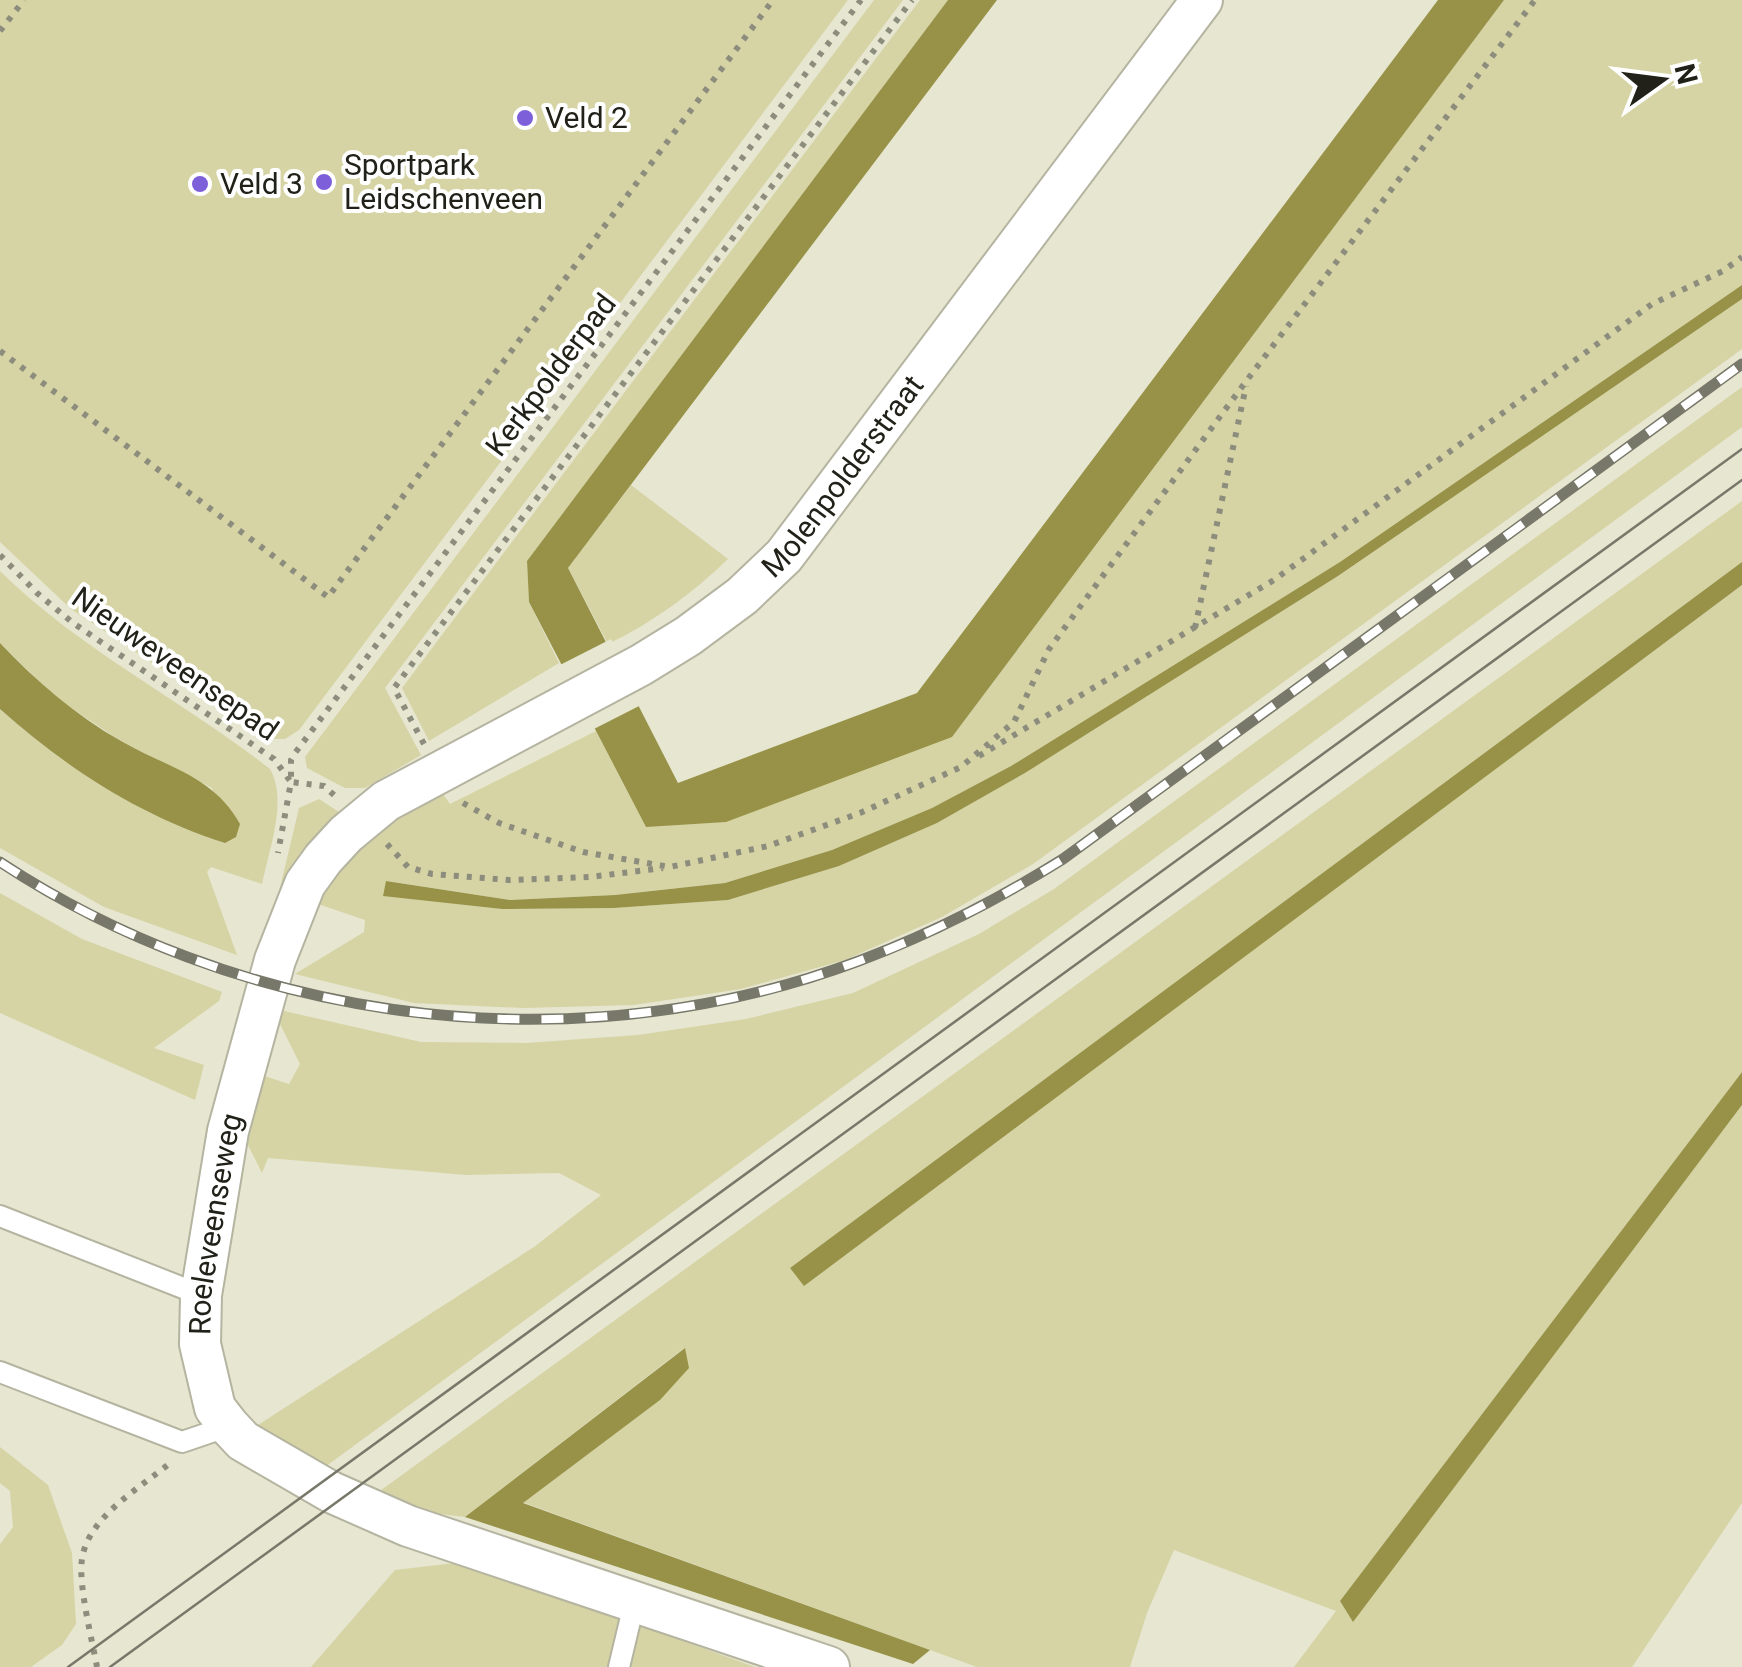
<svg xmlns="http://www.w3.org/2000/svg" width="1742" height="1667" font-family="Roboto,sans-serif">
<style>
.green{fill:#d6d4a4}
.water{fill:#979247}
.pier{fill:#e6e6d1}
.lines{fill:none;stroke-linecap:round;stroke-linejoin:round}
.lane-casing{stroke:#b4b4a0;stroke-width:24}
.street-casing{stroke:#b4b4a0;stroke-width:44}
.path{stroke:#8d8d7e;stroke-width:6;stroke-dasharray:5 8;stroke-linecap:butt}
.lane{stroke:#fff;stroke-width:20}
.street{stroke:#fff;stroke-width:40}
.tram{stroke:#78786a;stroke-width:2.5}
.rail-casing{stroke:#78786a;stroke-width:11}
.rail{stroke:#fff;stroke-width:8;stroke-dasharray:22;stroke-linecap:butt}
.poi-dot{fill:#7c5fd9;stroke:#fff;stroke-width:4}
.labels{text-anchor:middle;stroke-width:8;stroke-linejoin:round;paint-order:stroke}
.poi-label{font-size:30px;fill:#212119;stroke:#fff;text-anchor:start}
.street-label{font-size:30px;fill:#212119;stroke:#fff}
</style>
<rect width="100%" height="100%" fill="#e6e6d1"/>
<path class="green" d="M0,0H848L299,730L285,739H267L71,609L0,542Z
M874,0H903L385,688L421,755L365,788H345L307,768L305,757Z
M920,0H948L527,561L529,602L559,663L429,741L402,688Z
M1504,0H1742V285L1340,562L1011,766L932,808L832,850L725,883L615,895L510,900L387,881L383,895L502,909L614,908L728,900L839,866L937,823L1025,773L1338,576L1742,299V349L1033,864L942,917L845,960L741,989L634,1005L523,1008L414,1003L295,974L364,932L365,920L315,903L331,877L367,837L443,794L450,804L596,731L646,827L952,737Z
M1742,387V427L314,1475L258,1425L534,1247L601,1195L559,1173L466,1175L268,1158L262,1173L245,1139L258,1074L289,1084L300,1064L279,1022L284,1011L421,1042L526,1043L638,1035L746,1019L853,993L979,934L1054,889Z
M631,485L728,559C693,593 652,623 608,644L568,568Z
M1742,501V562L790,1268L804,1285L1742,585V1072L1340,1601L1353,1621L1742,1105V1503L1632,1667H1294L1336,1611L1174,1550L1147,1613L1130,1667H977L522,1502L660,1400L684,1348L465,1517L362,1504Z
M0,571C80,650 182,700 270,769C288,801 269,849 262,884L211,867L207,872L237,955L104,907L0,848V709C66,768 140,816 225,843L212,788L119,740L55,697L0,643Z
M319,799L342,814L270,930L299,808Z
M0,893L82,939L222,992L219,1001L154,1048L204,1065L195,1100L0,1013Z
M0,1447L48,1485L72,1553L76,1624L62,1645L31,1667H0V1544L13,1527L10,1491L0,1483Z
M464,1562L755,1667H311L395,1570Z"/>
<path class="water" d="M948,0H997L568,568L678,783L917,693L1438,0H1504L952,737L726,822L646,827L529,602L527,561Z
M1742,285V299L1338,576L1025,773L937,823L839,866L728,900L614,908L502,909L383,896L386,881L510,900L615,895L725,883L832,850L932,808L1011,766L1340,562Z
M1742,562V585L804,1286L790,1268Z
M0,643C36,681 75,715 121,741C166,767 214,776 240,824L236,837L225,843C140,816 66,768 0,709Z
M1742,1072V1105L1353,1622L1340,1601Z
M685,1348L689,1368L660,1400L523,1503L930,1650L913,1664L465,1517Z"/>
<path class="pier" d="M611,639L643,704L590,731L556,667Z"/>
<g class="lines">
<g class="lane-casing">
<path id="lane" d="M0,1216L201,1295
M0,1372L182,1442L229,1426
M619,1667L635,1600"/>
</g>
<g class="street-casing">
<g id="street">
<path id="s1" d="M829,1667L408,1526L331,1492L243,1441L229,1426L215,1408L200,1344L201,1295L228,1131L275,960L305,884L323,859L346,834L386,801L641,665L688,636L742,596L784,556L1202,0"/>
</g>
</g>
<path class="path" d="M0,31L24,0
M0,351L328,597L773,0
M0,555L37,593L73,623L274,759L291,782L278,853
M1195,628L1246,386
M424,744L394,688L912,0
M979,756L1274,580L1652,304L1723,271L1742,257
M334,795L324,786L291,782V760L295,753L861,0
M463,803L499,823L583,852L670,867L768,846L860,813L961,767L1014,722L1049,649L1247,380L1535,0
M387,844L408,867L432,874L509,880L590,877L663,868
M97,1667C92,1639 78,1585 82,1559C88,1517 140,1488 170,1463"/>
<use href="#lane" class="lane"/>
<use href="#street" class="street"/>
<path class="tram" d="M68,1667L1742,449
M110,1667L1742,480"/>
<g class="rail-casing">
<path id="rail" d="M0,862C235,1017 540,1061 809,978C899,950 983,909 1063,859L1742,364"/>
</g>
<use href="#rail" class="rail"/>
</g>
<g class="poi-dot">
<circle cx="525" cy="118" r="10"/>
<circle cx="324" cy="182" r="10"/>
<circle cx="200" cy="184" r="10"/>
</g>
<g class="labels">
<g class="poi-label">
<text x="545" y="128">Veld 2</text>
<text x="344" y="175">Sportpark<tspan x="344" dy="34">Leidschenveen</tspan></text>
<text x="220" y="194">Veld 3</text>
</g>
<g class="street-label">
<text transform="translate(551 375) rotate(-53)" y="10">Kerkpolderpad</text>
<text dy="10" stroke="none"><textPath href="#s1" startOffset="1898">Molenpolderstraat</textPath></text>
<text transform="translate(175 664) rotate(35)" y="10">Nieuweveensepad</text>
<text dy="10" stroke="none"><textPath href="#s1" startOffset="860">Roeleveenseweg</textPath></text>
</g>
</g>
<g transform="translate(1662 80) rotate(76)" stroke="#ffffff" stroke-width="8" paint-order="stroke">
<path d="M0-8L18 38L0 25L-18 38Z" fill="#212119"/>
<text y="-15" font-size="28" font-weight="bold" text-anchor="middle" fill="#212119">N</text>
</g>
</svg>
